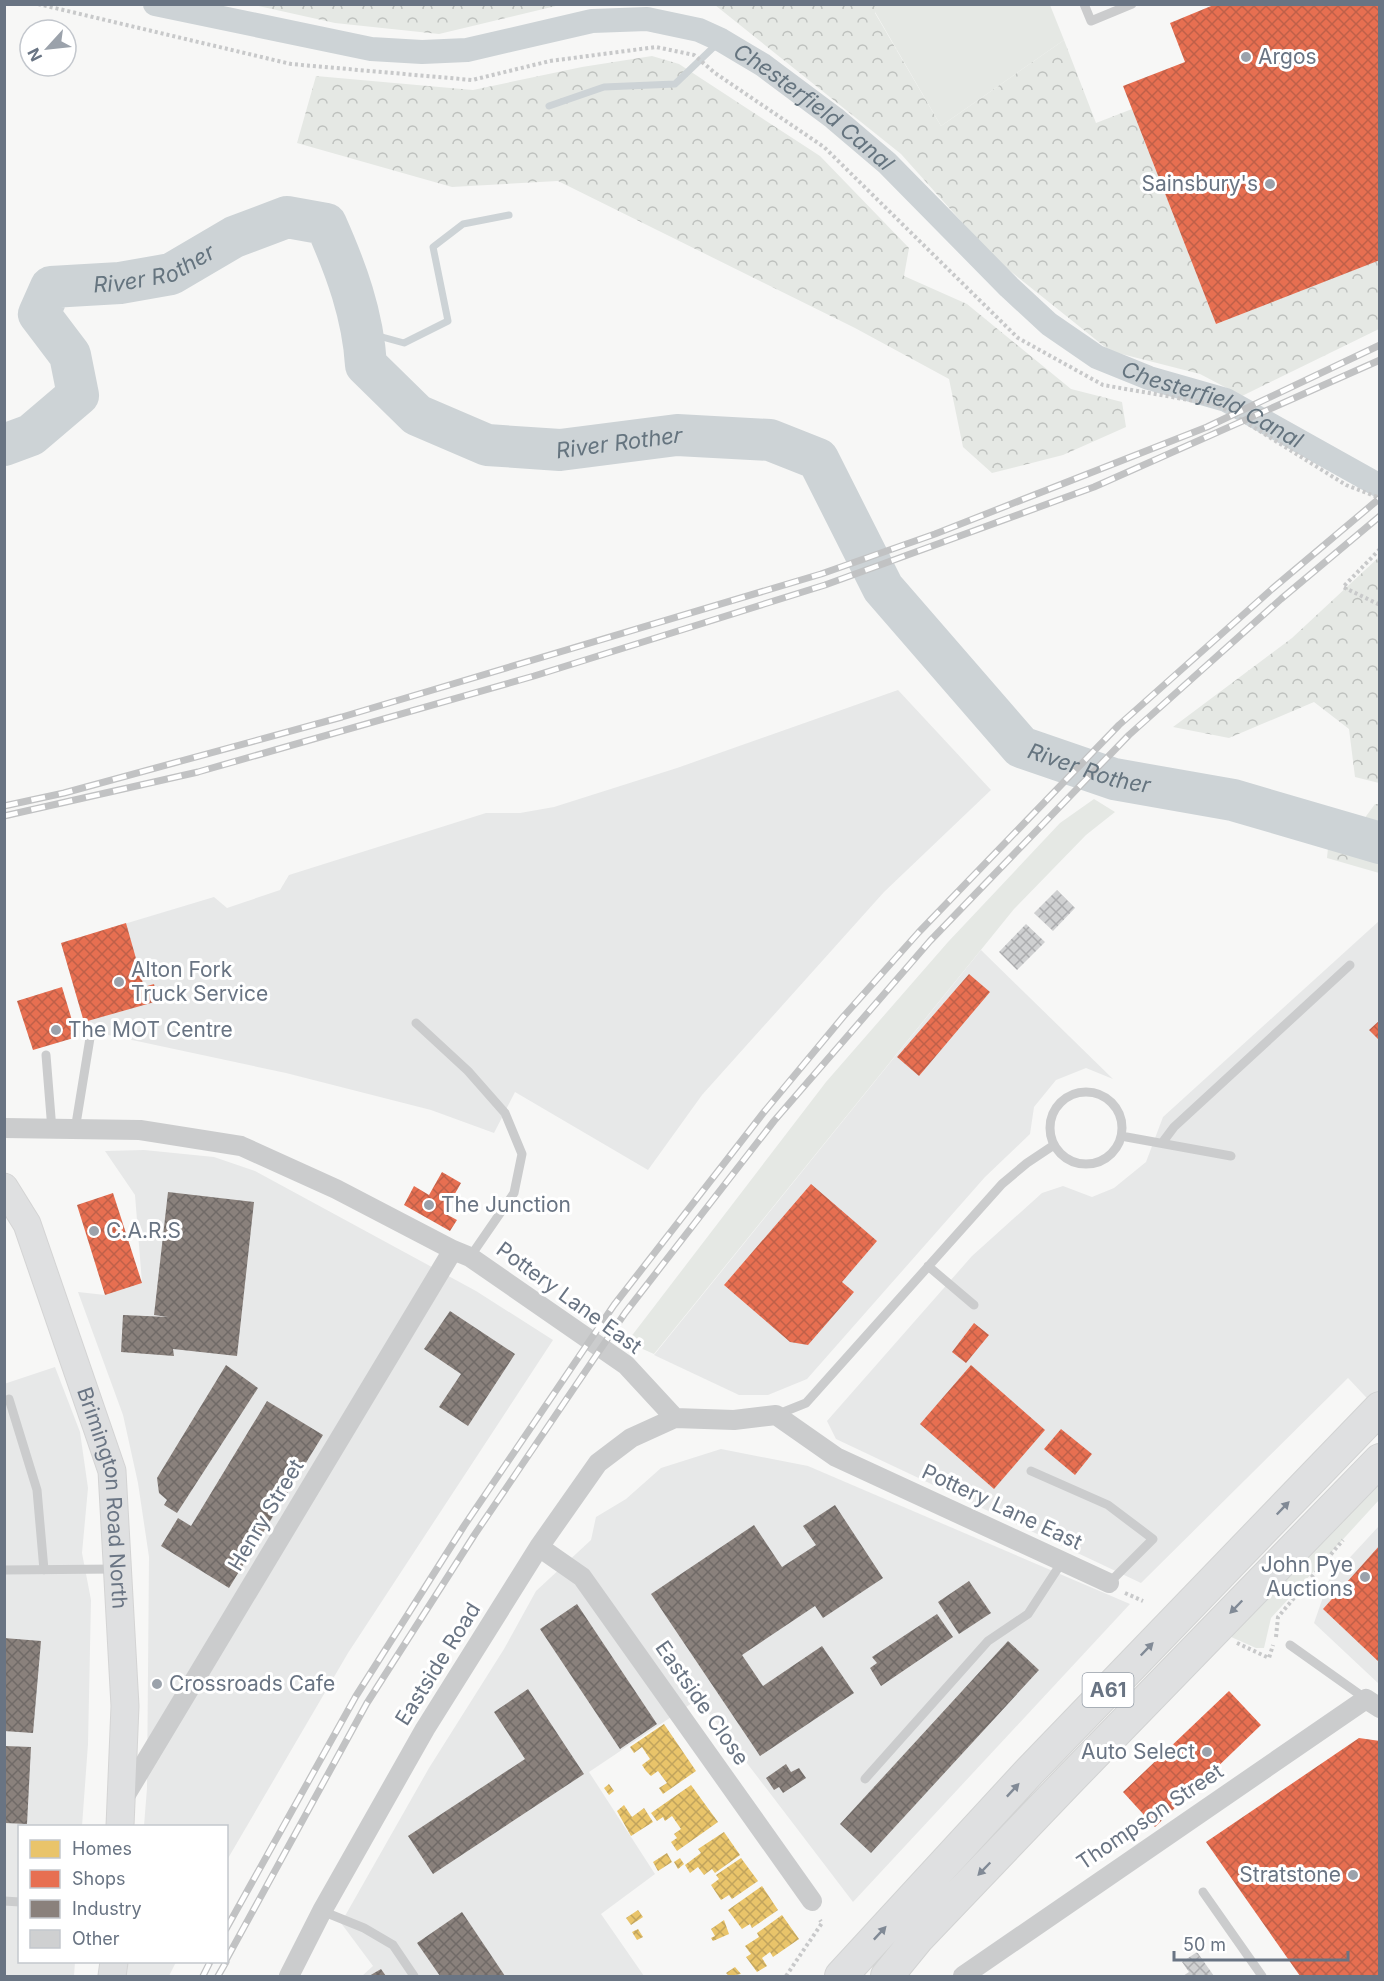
<svg xmlns="http://www.w3.org/2000/svg" width="1384" height="1981" font-family="Inter,sans-serif">
<style>
.built{fill:#e7e8e8}
.green{fill:#e5e8e4}
.forest{fill:url(#forest-crowns)}
.homes{fill:url(#homes-cross-hatch)}
.shops{fill:url(#shops-cross-hatch)}
.industry{fill:url(#industry-cross-hatch)}
.lines{fill:none;stroke-linecap:round;stroke-linejoin:round}
.stream{stroke:#cdd3d6;stroke-width:7}
.canal{stroke:#cdd3d6;stroke-width:24}
.river{stroke:#cdd3d6;stroke-width:42}
.building{fill:url(#building-cross-hatch)}
.secondary-casing{stroke:#d4d4d4;stroke-width:29}
.trunk-casing{stroke:#d2d3d3;stroke-width:34}
.path{stroke:#c8c9ca;stroke-width:4;stroke-dasharray:3 3;stroke-linecap:butt}
.service{stroke:#cbcccd;stroke-width:9}
.minor{stroke:#cbcccd;stroke-width:20}
.secondary{stroke:#dfe0e1;stroke-width:27}
.trunk{stroke:#dfe0e1;stroke-width:32}
.rail-casing{stroke:#c1c2c3;stroke-width:7}
.rail{stroke:#fff;stroke-width:4.5;stroke-dasharray:14;stroke-linecap:butt}
.oneway{fill:#818a96}
.poi-dot{fill:#9ba2ab;stroke:#fff;stroke-width:2}
.labels{text-anchor:middle;stroke-width:6;stroke-linejoin:round;paint-order:stroke}
.shield{fill:#fff;stroke:#969ea8;stroke-width:1.5}
.shield-label{font-size:20px;font-weight:bold;fill:#697483}
.poi-label{font-size:21px;fill:#697483;stroke:#fff;text-anchor:start}
.street-label{font-size:21px;fill:#697483;stroke:#fff}
.water-label{font-size:22px;font-style:italic;fill:#65747f;stroke:#fff}
</style>
<defs>
<pattern id="forest-crowns" width="20" height="18" patternUnits="userSpaceOnUse" patternTransform="scale(1.5)"><rect width="20" height="18" fill="#e5e8e4"/><path d="M2 6a3 3 0 1 1 6 0M12 15a3 3 0 1 1 6 0" fill="none" stroke="#bec1be"/></pattern>
<pattern id="homes-cross-hatch" width="8" height="8" patternUnits="userSpaceOnUse" patternTransform="scale(1.5)"><rect width="8" height="8" fill="#e9c46a"/><path d="M0 0l8 8M0 8l8-8" fill="none" stroke="#c1a45d"/></pattern>
<pattern id="shops-cross-hatch" width="8" height="8" patternUnits="userSpaceOnUse" patternTransform="scale(1.5)"><rect width="8" height="8" fill="#e76f51"/><path d="M0 0l8 8M0 8l8-8" fill="none" stroke="#bf6049"/></pattern>
<pattern id="industry-cross-hatch" width="8" height="8" patternUnits="userSpaceOnUse" patternTransform="scale(1.5)"><rect width="8" height="8" fill="#8a817c"/><path d="M0 0l8 8M0 8l8-8" fill="none" stroke="#706a67"/></pattern>
<pattern id="building-cross-hatch" width="8" height="8" patternUnits="userSpaceOnUse" patternTransform="scale(1.5)"><rect width="8" height="8" fill="#cfd0d1"/><path d="M0 0l8 8M0 8l8-8" fill="none" stroke="#acadaf"/></pattern>
</defs>
<rect width="100%" height="100%" fill="#f7f7f6"/>
<path class="built" d="M898,690L991,790L884,892L702,1095L648,1170L515,1092L494,1133L431,1110L286,1073L104,1034L84,1022L61,943L214,897L227,908L280,890L289,875L486,813H520L554,807L677,768Z
M1379,921V1411L1348,1378L1141,1583L836,1439L827,1421L972,1256L1042,1193L1063,1186L1092,1197L1114,1188L1146,1162L1163,1117Z
M981,950L1113,1079L1086,1068L1056,1080L1034,1107L1030,1134L985,1177L807,1379L768,1395H739L654,1355Z
M144,1150L214,1157L255,1171L476,1291L553,1340L348,1653L227,1860L226,1826H144L147,1788L149,1557L138,1483L123,1415L78,1292L105,1295L142,1283L135,1195L105,1151Z
M55,1367L80,1432L88,1488L82,1553L91,1600L88,1744L82,1826H20V1962H75L74,1976H5L4,1384Z
M721,1449L808,1466L1130,1604L853,1902L698,1699L589,1772L655,1874L601,1914L644,1976H362L373,1966L341,1923L429,1768L504,1649L536,1591L591,1540L596,1517L626,1499L661,1468Z
M1379,1526V1684L1314,1623L1329,1580Z
M126,1962H176L169,1976H124Z"/>
<path class="green" d="M879,4L1050,5L1064,40L941,126L875,12Z
M1094,799L1115,812L1086,835L1014,909L654,1354L627,1342L826,1082L948,942L1060,823Z
M1379,1479V1500L1271,1618L1264,1648H1256L1229,1636Z"/>
<path class="forest" d="M254,5L559,4L560,5L439,34L335,23Z
M715,5H879L875,13L941,126L1064,40L1096,123L1132,109L1216,324L1379,260V329L1242,396L1200,374L1110,351L994,258L901,154Z
M652,56L679,64L820,156L909,248L904,276L967,304L1071,389L1122,402L1126,427L1063,455L992,473L963,447L949,379L855,328L558,181L452,187L297,143L316,76L473,90L582,67Z
M1379,557V783L1355,777L1349,729L1314,702L1229,738L1173,727L1292,638Z
M1375,804H1379V873L1327,858L1331,817L1364,819Z"/>
<path class="homes" d="M664,1724L696,1771L663,1794L659,1788L667,1783L658,1771L651,1776L646,1771L642,1765L650,1759L642,1747L634,1753L630,1747Z
M609,1784L614,1791L609,1795L604,1788Z
M691,1785L718,1822L677,1851L671,1842L677,1838L674,1834L681,1829L672,1816L665,1821L663,1817L657,1821L651,1813Z
M624,1805L632,1817L644,1808L653,1822L631,1836L617,1811Z
M724,1832L740,1855L715,1873L712,1869L704,1875L698,1867L690,1873L685,1865L701,1853L698,1849Z
M667,1853L672,1862L658,1871L653,1862Z
M680,1858L684,1864L678,1869L674,1862Z
M741,1858L758,1881L732,1899L729,1895L721,1900L711,1885L719,1879L716,1875Z
M762,1886L778,1910L752,1928L750,1924L742,1929L728,1910Z
M638,1910L643,1917L631,1925L626,1918Z
M782,1915L799,1939L773,1957L770,1952L762,1958L767,1966L757,1972L746,1957L751,1954L745,1946L759,1937L757,1933Z
M724,1920L729,1934L713,1941L711,1938L715,1936L711,1929Z
M638,1929L643,1937L637,1940L632,1932Z
M735,1967L741,1974L729,1976L726,1973Z"/>
<path class="shops" d="M1216,4H1380V260L1216,324L1123,86L1185,62L1170,23Z
M126,923L144,987L154,984L158,1001L84,1022L61,943Z
M969,974L990,992L919,1076L897,1057Z
M62,987L77,1037L33,1050L17,1001Z
M1380,1020V1041L1369,1030Z
M442,1172L461,1183L444,1213L457,1220L450,1231L404,1205L414,1186L429,1195Z
M811,1184L877,1241L842,1282L854,1292L808,1345L790,1342L724,1285Z
M113,1193L142,1283L105,1295L77,1205Z
M974,1323L989,1335L966,1363L952,1352Z
M971,1365L1045,1430L994,1489L920,1424Z
M1061,1429L1092,1454L1075,1475L1044,1449Z
M1380,1545V1663L1323,1609Z
M1229,1691L1261,1725L1155,1827L1123,1792Z
M1359,1738L1380,1741V1976H1300L1206,1842Z"/>
<path class="industry" d="M168,1192L254,1202L237,1356L173,1349L174,1356L121,1352L123,1315L168,1317L154,1315Z
M450,1311L515,1354L468,1426L439,1407L461,1374L424,1349Z
M226,1365L258,1388L177,1513L164,1505L167,1500L159,1493L157,1478Z
M267,1401L323,1435L229,1588L161,1546L178,1518L191,1526Z
M835,1505L883,1578L823,1618L815,1606L742,1655L763,1686L822,1646L854,1693L760,1756L651,1594L754,1525L782,1567L816,1545L803,1526Z
M969,1581L991,1613L959,1634L938,1602Z
M577,1604L657,1724L620,1749L540,1629Z
M937,1614L953,1637L881,1686L870,1668L877,1663L872,1657Z
M4,1638L41,1641L33,1733L4,1731Z
M1008,1641L1039,1670L871,1853L840,1824Z
M528,1689L584,1774L433,1874L408,1836L525,1759L494,1712Z
M5,1746L31,1747L27,1824L5,1823Z
M786,1764L791,1772L799,1768L806,1778L783,1793L779,1787L774,1790L766,1778Z
M462,1912L505,1976H440L417,1943Z
M381,1969L386,1976H369Z"/>
<g class="lines">
<path class="stream" d="M549,106L604,87L675,84L721,40
M364,332L404,343L448,321L433,247L463,224L509,215"/>
<path class="canal" id="s1" d="M155,4L371,49L422,52L467,50L592,21L647,19L699,30L721,40L763,65L834,118L887,163L1009,287L1049,324L1097,357L1149,378L1226,400L1380,486"/>
<path class="river" id="s2" d="M4,445L31,435L78,395L70,355L39,314L51,287L120,283L171,274L234,237L287,217L326,224C346,269 363,315 366,365L417,415L487,445L560,450L677,435L770,440L818,459L883,588L1021,747L1114,779L1233,800L1380,843"/>
</g>
<path class="building" d="M1057,890L1075,908L1053,931L1034,913Z
M1026,924L1045,942L1017,970L999,952Z
M1197,1952L1214,1976H1183L1189,1972L1182,1962Z"/>
<g class="lines">
<g class="secondary-casing">
<g id="secondary">
<path id="s3" d="M4,1187L27,1224L112,1471L125,1706L120,1826"/>
<path d="M112,1976L114,1962"/>
</g>
</g>
<g class="trunk-casing">
<path id="trunk" d="M841,1976L1029,1772L1380,1408
M887,1976L918,1938L1069,1780L1380,1460"/>
</g>
<path class="path" d="M38,4L291,64L472,80L550,61L656,47L694,55L715,73L824,147L1018,338L1103,385L1218,405L1346,485L1380,498
M1380,549L1343,587L1380,605
M1125,1593L1143,1601
M1276,1637L1278,1617L1343,1540
M1237,1643L1269,1658L1273,1645
M786,1976L822,1923L820,1920"/>
<path class="service" d="M1084,4L1091,21L1132,4
M416,1023L468,1071L505,1113L522,1154L514,1193L470,1257
M46,1055L52,1130
M1050 1128a36 36 0 1 1 72 0a36 36 0 1 1-72 0Z
M75,1130L90,1038
M1121,1136L1231,1156
M1162,1143L1174,1127L1350,965
M928,1266L974,1305
M9,1399L37,1490L44,1570
M776,1415L806,1403L1002,1184L1027,1163L1054,1145
M1031,1471L1108,1505L1153,1539L1109,1583
M4,1570L116,1569
M1290,1645L1366,1699
M865,1779L988,1641L1028,1614L1062,1562
M1203,1892L1262,1976
M4,1901L20,1902
M322,1911L364,1928L393,1945L414,1976"/>
<path class="minor" d="M4,1128L140,1130L241,1146L336,1189L453,1250L470,1257L626,1365L675,1418
M539,1547L582,1577L812,1901
M122,1801L453,1250
M289,1976L322,1911L425,1729L539,1547L598,1463L631,1438L675,1418L734,1420L776,1415L836,1457L1109,1583
M963,1976L1366,1699L1380,1708"/>
<use href="#secondary" class="secondary"/>
<use href="#trunk" class="trunk"/>
<g class="rail-casing">
<path id="rail" d="M4,806L64,793L342,717L821,574L935,534L1207,427L1380,345
M4,816L198,772L534,676L825,585L1094,487L1380,360
M226,1929L356,1696L464,1526L614,1305L764,1112L843,1017L919,932L1119,725L1272,589L1380,498
M226,1960L367,1703L475,1534L625,1313L774,1121L930,941L1129,735L1281,599L1380,516
M203,1976L210,1962
M218,1976L226,1962"/>
</g>
<use href="#rail" class="rail"/>
</g>
<defs><path id="oneway-solid" d="M-6-.8H1V-3.2L6.5 0L1 3.2V.8H-6Z" transform="scale(1.5)"/></defs>
<g class="oneway">
<use href="#oneway-solid" transform="translate(1283 1508) rotate(-46)"/>
<use href="#oneway-solid" transform="translate(1236 1607) rotate(134)"/>
<use href="#oneway-solid" transform="translate(1147 1649) rotate(-46)"/>
<use href="#oneway-solid" transform="translate(1013 1790) rotate(-47)"/>
<use href="#oneway-solid" transform="translate(984 1869) rotate(134)"/>
<use href="#oneway-solid" transform="translate(880 1933) rotate(-47)"/>
</g>
<g class="poi-dot">
<circle cx="1246" cy="57" r="6"/>
<circle cx="1270" cy="184" r="6"/>
<circle cx="119" cy="982" r="6"/>
<circle cx="56" cy="1030" r="6"/>
<circle cx="429" cy="1205" r="6"/>
<circle cx="94" cy="1231" r="6"/>
<circle cx="1365" cy="1577" r="6"/>
<circle cx="157" cy="1684" r="6"/>
<circle cx="1207" cy="1752" r="6"/>
<circle cx="1353" cy="1875" r="6"/>
</g>
<g class="labels">
<rect class="shield" x="1082.5" y="1673" width="51" height="34" rx="4.5"/>
<g class="shield-label">
<text x="1108" y="1697">A61</text>
</g>
<g class="poi-label">
<text x="1258" y="64">Argos</text>
<text x="1258" y="191" text-anchor="end">Sainsbury's</text>
<text x="131" y="977">Alton Fork<tspan x="131" dy="24">Truck Service</tspan></text>
<text x="68" y="1037">The MOT Centre</text>
<text x="441" y="1212">The Junction</text>
<text x="106" y="1238">C.A.R.S</text>
<text x="1353" y="1572" text-anchor="end">John Pye<tspan x="1353" dy="24">Auctions</tspan></text>
<text x="169" y="1691">Crossroads Cafe</text>
<text x="1195" y="1759" text-anchor="end">Auto Select</text>
<text x="1341" y="1882" text-anchor="end">Stratstone</text>
</g>
<g class="street-label">
<text transform="translate(569 1298) rotate(36)" y="7">Pottery Lane East</text>
<text dy="7" stroke="none"><textPath href="#s3" startOffset="330">Brimington Road North</textPath></text>
<text transform="translate(1002 1507) rotate(25)" y="7">Pottery Lane East</text>
<text transform="translate(266 1515) rotate(-59)" y="7">Henry Street</text>
<text transform="translate(438 1664) rotate(-58)" y="7">Eastside Road</text>
<text transform="translate(702 1703) rotate(55)" y="7">Eastside Close</text>
<text transform="translate(1150 1817) rotate(-34)" y="7">Thompson Street</text>
</g>
<g class="water-label">
<text dy="8" stroke="none"><textPath href="#s1" startOffset="692">Chesterfield Canal</textPath></text>
<text dy="8" stroke="none"><textPath href="#s2" startOffset="318">River Rother</textPath></text>
<text dy="8" stroke="none"><textPath href="#s1" startOffset="1196">Chesterfield Canal</textPath></text>
<text dy="8" stroke="none"><textPath href="#s2" startOffset="930">River Rother</textPath></text>
<text dy="8" stroke="none"><textPath href="#s2" startOffset="1560">River Rother</textPath></text>
</g>
</g>
<rect width="1384" height="1981" fill="none" stroke="#697483" stroke-width="12"/>
<rect x="18" y="1825" width="210" height="138" fill="#ffffff" stroke="#c3c7cd" stroke-width="1.5"/>
<rect x="30" y="1840" width="30" height="18" fill="#e9c46a" stroke="#c3c7cd" stroke-width="1.5"/>
<text x="72" y="1855" font-size="18" fill="#697483">Homes</text>
<rect x="30" y="1870" width="30" height="18" fill="#e76f51" stroke="#c3c7cd" stroke-width="1.5"/>
<text x="72" y="1885" font-size="18" fill="#697483">Shops</text>
<rect x="30" y="1900" width="30" height="18" fill="#8a817c" stroke="#c3c7cd" stroke-width="1.5"/>
<text x="72" y="1915" font-size="18" fill="#697483">Industry</text>
<rect x="30" y="1930" width="30" height="18" fill="#cfd0d1" stroke="#c3c7cd" stroke-width="1.5"/>
<text x="72" y="1945" font-size="18" fill="#697483">Other</text>
<g transform="translate(48 48) rotate(243)"><circle r="28" fill="#ffffff" stroke="#c3c7cd" stroke-width="1.5"/>
<path d="M0-4.5L10 22L0 15L-10 22Z" fill="#9ba2ab"/>
<text y="-9" font-size="16" font-weight="bold" text-anchor="middle" fill="#697483">N</text>
</g>
<path d="M1174 1951v9h174v-9" fill="none" stroke="#697483" stroke-width="3"/>
<text x="1183" y="1951" font-size="18" fill="#697483" stroke="#ffffff" stroke-width="4.5" paint-order="stroke">50 m</text>
</svg>
